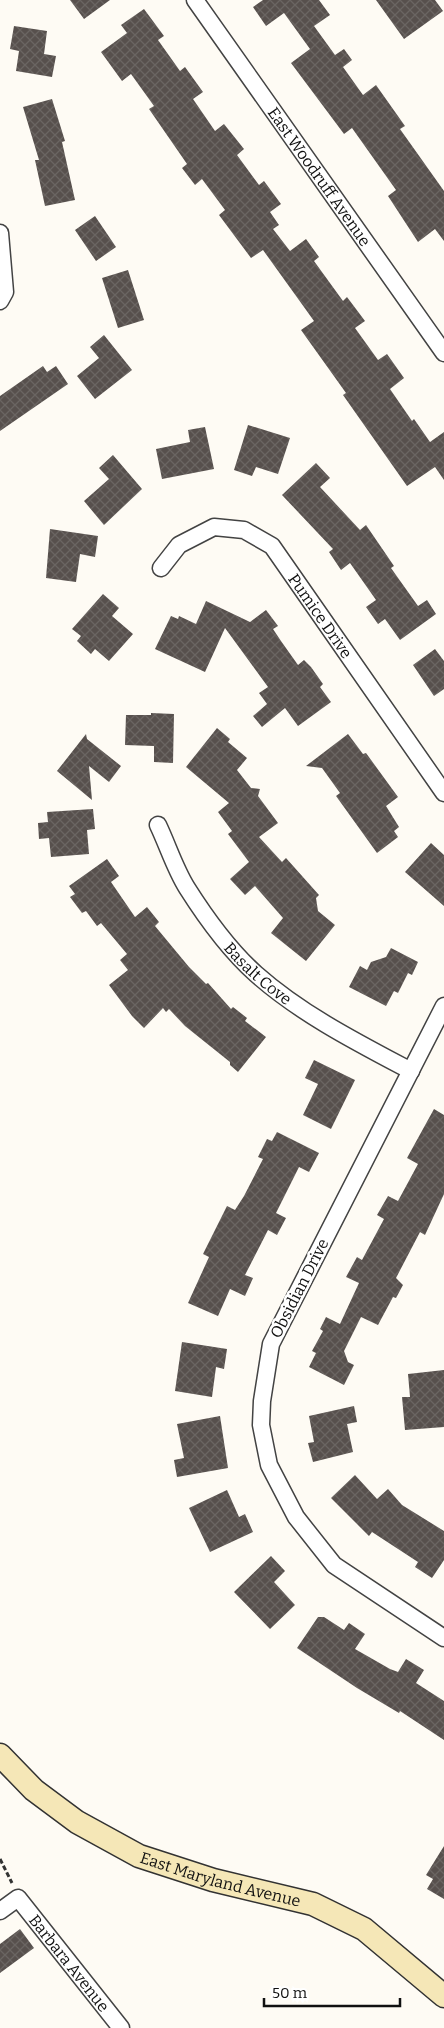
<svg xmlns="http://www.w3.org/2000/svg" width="444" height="2028" font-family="Bitter,serif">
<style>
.building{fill:url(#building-cross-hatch)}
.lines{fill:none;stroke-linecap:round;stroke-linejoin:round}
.street-casing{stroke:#434343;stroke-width:19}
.secondary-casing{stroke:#323232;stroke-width:25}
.path{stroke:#323232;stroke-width:3;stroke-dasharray:5 2.5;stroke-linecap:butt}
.street{stroke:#fff;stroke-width:16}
.secondary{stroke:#f5e7b7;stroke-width:22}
.labels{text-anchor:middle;stroke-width:5;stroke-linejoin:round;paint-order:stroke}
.street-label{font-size:16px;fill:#101010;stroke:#fff}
</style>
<defs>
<pattern id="building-cross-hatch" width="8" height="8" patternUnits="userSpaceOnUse" patternTransform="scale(1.25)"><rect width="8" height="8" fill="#57504d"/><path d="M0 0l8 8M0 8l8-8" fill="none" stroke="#6a6562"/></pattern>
</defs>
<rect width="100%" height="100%" fill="#fefbf4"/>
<path class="building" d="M70,0H110L84,19Z
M263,0H319L330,15L314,26L335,55L344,49L352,60L343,67L363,95L376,85L405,126L400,129L444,191V241L435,229L418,242L388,196L396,190L352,128L344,134L291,63L310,49L284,13L266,26L253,7Z
M376,0H435L443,11L404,39Z
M144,9L164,36L158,40L180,71L185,67L203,92L193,99L215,131L224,124L244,149L237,155L259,185L264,181L281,204L270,212L279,225L273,229L290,251L306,239L319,257L314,261L343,301L347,297L365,321L355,328L378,360L387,354L404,378L390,389L412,421L414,419L430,442L444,432V480L435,467L407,486L343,395L346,393L301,330L314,321L263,250L251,258L219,215L225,210L202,179L195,185L182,168L187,164L149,109L154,106L131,74L122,81L101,52L127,33L121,25Z
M14,26L47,31L44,54L56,56L52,77L16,71L19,51L10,49Z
M52,99L65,141L62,142L75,200L45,206L35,160H39L23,107Z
M95,216L116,247L96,261L75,230Z
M128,270L144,320L118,328L102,278Z
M104,335L132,370L95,399L77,376L99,358L90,347Z
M43,366L47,372L56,366L68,384L0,431V396Z
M248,425L290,438L278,474L256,467L252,476L234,470Z
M205,427L214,469L162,479L156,449L190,442L188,430Z
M113,455L142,489L104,525L84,501L109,479L99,468Z
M316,463L330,478L320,487L360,530L366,525L394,566L391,568L418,606L427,600L436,614L400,640L385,619L378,624L366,607L376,600L350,563L341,570L329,552L333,549L282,495Z
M50,529L98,536L95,557L80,554L76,582L46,578Z
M103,594L119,608L112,616L133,634L109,661L95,649L91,654L77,641L81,636L72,629Z
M206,601L250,622L266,610L278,626L273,629L281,641L298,665L304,660L311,667L323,684L320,687L331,702L298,726L285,708L262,727L253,716L267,704L259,693L268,687L225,628L205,672L155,649L171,616L178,619L179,616L196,624Z
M435,649L444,661V689L434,696L413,665Z
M151,713L174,714L173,763L154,762V746L125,745L126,715H151Z
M217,728L230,739L228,742L247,758L237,770L251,788L260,789L258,796L278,823L259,837L282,862L286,858L319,895L316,898L318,911L335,925L306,961L271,933L283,918L255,886L245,895L230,879L249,862L228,834L232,831L218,812L229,803L186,767Z
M86,734L87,739L121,766L109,782L89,766L92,800L57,771Z
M348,734L363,754L366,753L398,797L386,806L399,827L394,831L398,837L377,853L336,796L340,793L322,768L306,766Z
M93,809L95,829L87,830L89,854L51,857L49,838L39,839L38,823L48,822L47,812Z
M431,843L444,855V906L405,872Z
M107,859L119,876L111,882L135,917L147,907L159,922L155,926L189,967L206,984L208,983L231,1009L233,1007L247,1018L245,1021L266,1037L238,1072L230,1065V1062L185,1026L169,1009L166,1012L163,1008L144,1028L132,1016L109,985L128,970L120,960L127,954L101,923L97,926L86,911L82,913L70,897L75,894L69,886Z
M391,948L418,962L412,975L408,973L398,993L394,991L386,1006L349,987L360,966L367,970L371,962L386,957Z
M314,1060L355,1080L331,1129L303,1115L318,1084L305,1078Z
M434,1109L444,1115V1194L425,1235L420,1232L396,1278L403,1285L396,1298L393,1297L378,1325L361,1317L344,1351L348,1362L354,1365L344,1385L309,1367L316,1353L312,1351L323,1331L320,1329L326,1317L340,1324L359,1283L346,1277L357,1257L362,1260L384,1219L377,1215L388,1196L398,1201L418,1164L407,1158Z
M277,1132L319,1153L309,1172L299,1167L276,1213L286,1218L277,1235L268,1230L245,1275L253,1278L245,1296L230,1289L218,1316L188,1303L209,1257L203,1254L227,1206L235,1210L244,1196L263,1159L258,1157L267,1139L272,1141Z
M182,1342L227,1349L224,1369L216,1367L212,1397L175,1391Z
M444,1370V1427L405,1430L402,1397H410L408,1374Z
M354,1406L357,1422L347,1424L353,1452L313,1462L308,1443L314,1442L309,1416Z
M220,1416L228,1468L177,1477L174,1460L184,1458L177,1424Z
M355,1475L377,1499L388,1489L402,1505L444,1531V1560L432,1578L415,1567L418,1562L372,1532L369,1536L331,1498Z
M227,1490L239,1517L245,1514L253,1532L210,1552L189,1508Z
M271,1556L285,1571L274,1582L295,1605L270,1629L234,1592Z
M318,1617H324L344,1630L349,1623L365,1634L355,1649L390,1669L398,1672L406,1659L424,1670L416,1683L444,1701V1740L400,1711L399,1713L357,1688L297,1648Z
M444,1846V1899L427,1889L433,1879L426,1875Z
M20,1929L34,1948L0,1973V1944Z"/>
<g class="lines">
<g class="street-casing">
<g id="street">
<path id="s1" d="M195,0L444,353"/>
<path d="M0,233L5,292L0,301"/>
<path id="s2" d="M161,568L179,545L214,527L244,530L272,546L444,793"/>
<path id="s3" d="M158,825C168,846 175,869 187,888C206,918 229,950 256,974C301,1014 358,1043 411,1071"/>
<path d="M444,1006L271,1344L262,1401L261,1425L269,1465L296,1517L334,1565L444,1638"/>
<path id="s4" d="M0,1911L18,1898L121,2028"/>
</g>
</g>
<g class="secondary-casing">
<g id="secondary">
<path id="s5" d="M0,1755L34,1790L77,1822L139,1856L213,1880L313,1904L364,1929L444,1996"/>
</g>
</g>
<path class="path" d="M0,1859L12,1883"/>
<use href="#street" class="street"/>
<use href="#secondary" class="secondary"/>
</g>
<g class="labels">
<g class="street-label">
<text dy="6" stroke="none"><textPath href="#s1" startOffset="216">East Woodruff Avenue</textPath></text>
<text dy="6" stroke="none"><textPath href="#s2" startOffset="216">Pumice Drive</textPath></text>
<text dy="6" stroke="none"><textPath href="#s3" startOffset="181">Basalt Cove</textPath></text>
<text transform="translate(299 1288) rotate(-63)" y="6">Obsidian Drive</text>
<text dy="6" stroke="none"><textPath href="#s5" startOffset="258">East Maryland Avenue</textPath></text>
<text dy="6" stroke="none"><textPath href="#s4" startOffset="105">Barbara Avenue</textPath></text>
</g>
</g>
<path d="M264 1998v8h136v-8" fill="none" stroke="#101010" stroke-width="2.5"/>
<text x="272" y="1998" font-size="15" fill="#101010" stroke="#ffffff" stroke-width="4" paint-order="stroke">50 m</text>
</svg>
